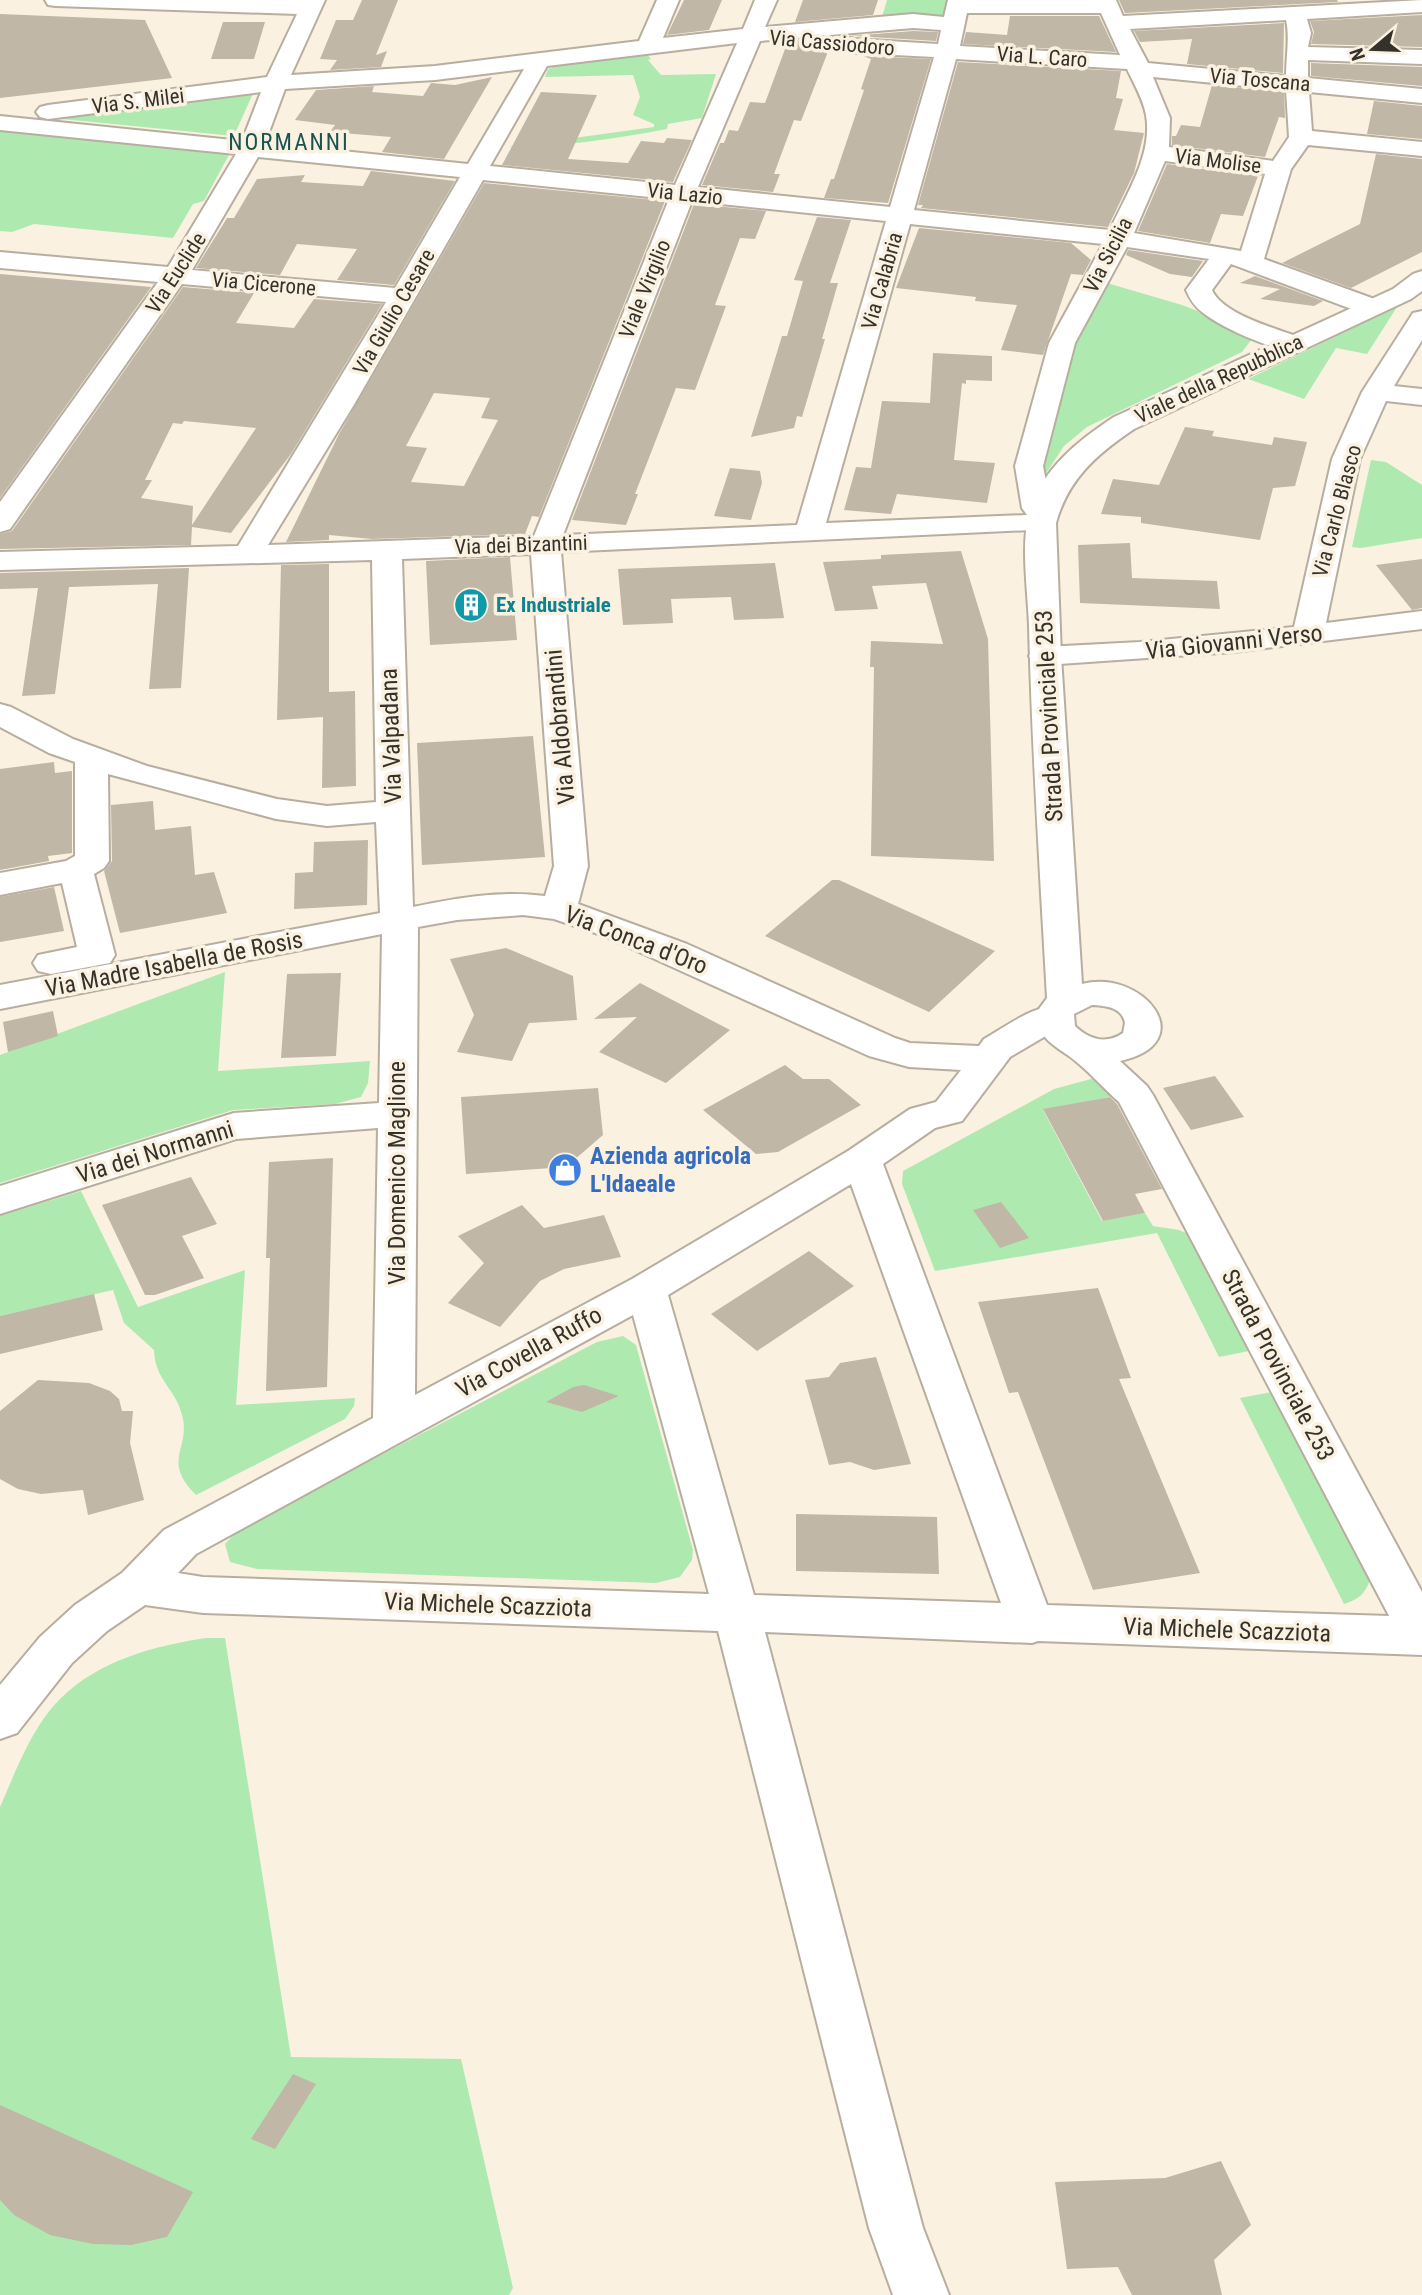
<svg xmlns="http://www.w3.org/2000/svg" width="1422" height="2295" font-family="'Roboto Condensed',sans-serif">
<style>
.green{fill:#aeeab0}
.building{fill:#c0b7a7;fill-rule:evenodd}
.lines{fill:none;stroke-linecap:round;stroke-linejoin:round}
.minor-casing{stroke:#b7ae9f;stroke-width:4}
.major-casing{stroke:#b7ae9f;stroke-width:4}
.minor{fill:#fff;fill-rule:evenodd}
.major{fill:#fff;fill-rule:evenodd}
.labels{text-anchor:middle;stroke-width:7;stroke-linejoin:round;paint-order:stroke}
.far-street-label{font-size:21px;fill:#35322c;stroke:#faf1e1}
.far-culture-label{font-size:21px;font-weight:bold;fill:#0d838f;stroke:#faf1e1;text-anchor:start}
.far-quarter-label{font-size:23px;letter-spacing:2px;fill:#195450;stroke:#faf1e1}
.street-label{font-size:24px;fill:#35322c;stroke:#faf1e1}
.shop-label{font-size:24px;font-weight:bold;fill:#366cbe;stroke:#faf1e1;text-anchor:start}
</style>
<rect width="100%" height="100%" fill="#faf1e1"/>
<path class="green" d="M887,0H950L945,21L882,17Z
M646,53L651,59L648,60L661,75L716,74L702,118L668,124L667,129C614,139 561,147 508,147L654,127V124L633,115L640,97L633,75L545,77L548,69L561,64Z
M254,91L234,136L42,117Z
M0,131L230,153L204,201L193,204L173,238L34,224L12,232L0,231Z
M1107,283L1182,305L1268,338L1260,342L1252,339L1242,352L1087,427L1064,446L1045,475L1040,474L1071,344Z
M1397,307L1367,354L1336,348L1304,399L1248,379Z
M1371,460L1386,462L1422,485V538L1361,548L1352,547Z
M225,972L218,1071L370,1061L368,1083L361,1097L335,1104L233,1110L0,1183V1055Z
M1091,1079H1101L1114,1096L1043,1110L1102,1221L1145,1213L1153,1226L1179,1230L1191,1235L1254,1350L1219,1357L1157,1233L935,1271L902,1184L903,1171L1054,1089Z
M81,1191L138,1307L245,1270L236,1405L355,1398L354,1406L345,1419L196,1495C162,1461 189,1450 183,1419C177,1388 155,1382 154,1350L124,1323L113,1290L0,1316V1216Z
M623,1336L636,1345L693,1550L692,1560L680,1577L656,1583L257,1569L230,1562L225,1544L239,1529L597,1342Z
M1277,1391L1371,1576C1367,1592 1360,1599 1344,1604L1240,1398Z
M206,1638H225L291,2057L461,2059L513,2288L509,2295H0V1807C16,1771 31,1728 60,1699C99,1660 154,1646 206,1638Z"/>
<path class="building" d="M362,0H398L376,55L387,51L381,67L330,70L337,60L320,59L336,20H353Z
M684,0H722L709,30L667,35Z
M803,0H878L873,15L795,22Z
M1119,0H1337L1338,2L1125,13Z
M0,14L145,20L172,78L0,98Z
M1422,15V47L1311,44L1314,32L1310,21Z
M1010,16H1099L1116,52L963,44L966,32L1007,35Z
M223,22H265L254,59H211Z
M1284,23L1283,73L1187,64L1192,39L1140,42L1134,31Z
M913,31L938,32L936,41L855,36L845,40L842,49L831,44L801,121L794,120L774,174H780L773,192L702,185L720,143H724L729,130L738,131L750,102L765,103L788,41Z
M863,56L931,59L888,203L824,198L831,179H834L864,90L861,89L871,59Z
M958,62L1121,71L1116,98L1123,99L1114,130L1144,133L1134,173L1108,227L921,208L923,205H918Z
M1311,63L1422,67V86L1311,76Z
M492,77L444,159L382,152L391,137L330,132L335,125L295,120L316,90L374,86L372,92L423,96L431,83L455,85Z
M1212,85L1284,92L1285,118L1279,117L1265,157L1172,145V136H1176L1181,125L1200,127Z
M541,92L597,95L568,159L628,163L641,141L664,143L667,138L692,140L673,182L502,165Z
M1374,101L1422,106V139L1367,134Z
M1376,154L1422,159V252L1351,288L1282,263L1360,224Z
M1167,164L1258,176L1243,216L1221,214L1210,243L1138,231Z
M371,171L455,181L394,285L337,280L357,249L297,244L280,275L196,268L227,218H234L257,179L305,175L301,182L363,186Z
M484,183L665,201L539,517L532,516L525,534L372,539L329,535V540L286,542L339,434ZM434,393L490,398L481,418L498,420L464,486L411,482L427,448L406,446Z
M694,204L766,211L755,239L740,238L715,305L726,306L695,390L676,388L635,494H638L626,525L572,520Z
M817,217L851,220L830,283H838L822,339H825L802,417L797,416L794,428L751,437L782,336H787L803,281L794,280Z
M919,228L1071,243L1091,260L1083,275L1071,274L1043,355L1001,350L1017,305L975,301L976,297L896,288Z
M1128,250L1203,261L1192,277L1170,274L1126,255Z
M0,274L151,287L0,498Z
M1255,276L1323,301L1314,306L1260,299L1280,289L1240,283Z
M183,287L254,293L236,323L294,328L314,299L382,304L291,454L231,533L192,527L191,545L0,549V534L12,531ZM184,421L256,428L192,525L193,506L141,498L152,480H145L173,423L182,424Z
M933,353L992,356V381L966,380V384L962,383L954,460L995,463L987,503L897,494L891,514L844,510L856,467L871,468L882,401L930,403Z
M1185,427L1214,431L1212,436L1272,445L1274,437L1307,442L1295,486L1273,488L1260,540L1141,523V517L1101,514L1113,479L1159,485Z
M730,468L760,471L762,483L751,520L714,516Z
M1130,543L1132,578L1217,581L1220,609L1080,603L1078,545Z
M961,551L988,639L994,861L871,856L874,667H870L871,641L943,644L926,583L872,586L878,609L835,611L823,562L881,559V555Z
M510,557L517,640L430,645L426,561Z
M1422,559V608L1412,610L1376,565Z
M775,563L784,618L734,620L731,597L671,599L673,623L623,625L618,569Z
M329,564V692L355,691L356,786L322,788L323,717L277,720L281,565Z
M189,568L181,688L149,689L158,584L69,587L55,694L22,696L38,588L0,589V573Z
M533,736L545,857L422,865L417,743Z
M54,762L55,773L72,771V853L48,856L49,861L0,870V769Z
M153,801L155,830L191,826L195,875L214,872L227,913L120,933L104,871L112,861L111,805Z
M368,840L367,905L294,909L295,873L313,872L314,842Z
M832,880H839L995,951L929,1012L765,936Z
M54,887L64,931L0,942V897Z
M506,948L573,976L577,1020L529,1023L512,1061L457,1052L474,1015L450,959Z
M341,973L336,1056L281,1058L287,974Z
M640,983L730,1030L666,1083L599,1052L637,1017L594,1019Z
M53,1011L58,1036L8,1052L3,1022Z
M785,1065L803,1079H829L861,1105L778,1152L756,1154L703,1110Z
M1215,1076L1244,1117L1191,1130L1163,1088Z
M598,1088L603,1135L566,1167L466,1174L461,1097Z
M1110,1097L1117,1104L1162,1189L1135,1194L1145,1213L1103,1221L1043,1109Z
M333,1158L327,1387L266,1391L270,1258H266L269,1162Z
M191,1177L217,1224L182,1236L204,1278L155,1295H145L102,1205Z
M1001,1202L1029,1238L1000,1248L973,1210Z
M522,1205L544,1228L604,1215L621,1257L564,1269L540,1281L500,1327L448,1303L484,1263L458,1236Z
M809,1251L854,1286L757,1351L711,1314Z
M1098,1288L1131,1378L1119,1379L1200,1573L1093,1590L1018,1392L1009,1393L978,1302Z
M94,1294L103,1330L0,1354V1316Z
M876,1357L911,1464L874,1470L850,1462L829,1465L805,1380L829,1377L840,1363Z
M38,1380L89,1383L110,1391L119,1399L122,1411H133L130,1443L144,1500L88,1515L83,1490L41,1494L18,1489L0,1479V1411Z
M584,1385L619,1396L582,1412L546,1402L573,1387Z
M796,1514L937,1517L939,1574L796,1571Z
M293,2074L316,2084L275,2149L251,2139Z
M0,2105L193,2192L167,2237L131,2245L93,2244L50,2235L14,2215L0,2200Z
M1221,2161L1251,2225L1214,2260L1222,2295H1132L1118,2267L1067,2269L1055,2182L1165,2178Z"/>
<g class="lines">
<g class="minor-casing">
<path id="minor" d="M45,0H325L291,75L435,66L639,41L657,0H679L663,38L743,29L755,0H777L765,27L913,14L944,17L948,0H1116L1123,16L1422,0V12L1307,19L1311,33L1308,47L1422,50V64L1308,60V78L1422,89V103L1309,92L1312,131L1422,142V156L1308,145L1291,169L1264,259L1380,301L1384,307L1380,313L1371,315L1362,313L1231,264L1212,290C1223,315 1278,329 1302,338L1306,344L1302,350C1280,355 1220,327 1202,312C1194,306 1190,299 1186,290L1209,259L1127,247L1075,343L1043,466L1050,503L1058,511L1052,518L1056,523L1051,529L561,552L588,866L578,904L687,944L895,1038L910,1043L979,1046L984,1039C1008,1026 1038,1000 1066,1008L1071,1016L1066,1024L1010,1057L962,1121L935,1128L883,1164L1047,1605L1422,1617V1655L1038,1641L1032,1643L765,1632L923,2228L949,2295H893L869,2228L718,1631L203,1613L145,1605L107,1631L72,1663L17,1733L0,1739V1685L40,1637L75,1605L122,1573L164,1530L373,1418L378,1128L236,1139L0,1214V1186L221,1117L234,1113L379,1103L382,934L0,1009V985L380,913L376,822L327,826L276,819L108,774L109,861L104,868L94,874L115,955L110,963L51,974L38,971L33,963L38,955L77,947L62,883L0,895V873L66,861L75,856V762L49,753L0,727V704L11,707L73,739L147,766L277,799L327,806L376,802L372,560L0,570V552L238,546L386,302L182,284L10,529L0,532V502L158,282L0,268V252L168,267L236,154L0,130V116L242,141L261,92L48,119L40,117L36,112L40,107L48,105L267,77L297,14L56,6L48,5ZM967,13H1101L1120,55L960,46ZM1286,20C1290,37 1286,58 1286,76L1148,63L1130,29ZM913,28L941,30L938,44L855,39L847,41L844,46L847,51L855,53L934,57L890,207L698,187L760,41ZM737,43L675,185L490,166L547,66ZM956,59L1127,69C1134,84 1143,99 1146,115C1153,155 1126,194 1110,230L914,210ZM524,69L468,164L265,143L285,89L435,80ZM1153,77L1286,90L1289,137L1273,161L1169,147L1170,118ZM258,157L460,177L395,288L192,270ZM1165,161L1265,174L1241,251L1134,233ZM483,180L669,199L534,536L268,545L355,403ZM692,201L886,221L797,525L563,535ZM910,224L1103,244L1049,343L1015,466L1022,508L1027,515L826,523ZM531,554L554,866L545,896C501,890 456,898 413,907L402,559ZM523,915L554,919L604,936L869,1056L909,1067L961,1070L936,1102L910,1109L848,1151L632,1279L415,1395L418,927L457,920ZM851,1184L1001,1603L754,1595L668,1295ZM633,1315L709,1594L203,1577L178,1573L196,1554Z
M1422,311V340L1394,386L1422,389V405L1386,401L1360,459L1326,623L1422,611V629L1234,652L1045,665L1034,663L1029,656L1034,649L1045,647L1140,642L1294,627L1332,459L1362,392L1413,313Z"/>
</g>
<g class="major-casing">
<path id="major" d="M1422,271V291L1411,299L1134,429C1097,454 1068,479 1056,523L1061,656L1082,984C1143,968 1203,1043 1120,1061L1147,1086L1153,1095L1422,1592V1654L1406,1648L1119,1102C1103,1088 1087,1069 1069,1056C1053,1045 1043,1040 1036,1020L1039,1009L1047,998C1040,874 1032,750 1029,626C1028,592 1020,542 1030,510C1043,468 1079,440 1114,417L1393,289L1413,274ZM1092,1005C1106,1006 1122,1007 1125,1023L1123,1033C1106,1045 1088,1039 1075,1026L1074,1014Z"/>
</g>
<use href="#minor" class="minor"/>
<use href="#major" class="major"/>
</g>
<defs>
<g id="building-disc" transform="scale(1.75)"><circle r="9.5" fill="#0f9aa8" stroke="#faf1e1"/><path d="M-4-6H4V6H1V3H-1V6H-4ZM-2.5-4.3h1.7v1.8h-1.7ZM.8-4.3h1.7v1.8H.8ZM-2.5-1h1.7V.8h-1.7ZM.8-1h1.7V.8H.8Z" fill="#fff"/></g>
<g id="shop-disc" transform="scale(1.75)"><circle r="9.5" fill="#3f7fe0" stroke="#faf1e1"/><path d="M-5-2.5h2.3a2.7 3.5 0 0 1 5.4 0H5L5.5 6h-11ZM-1.5-2.5h3a1.5 2.3 0 0 0-3 0Z" fill="#fff"/></g>
</defs>
<g fill-rule="evenodd">
<use href="#building-disc" x="471" y="605"/>
<use href="#shop-disc" x="565" y="1170"/>
</g>
<g class="labels">
<g class="far-street-label">
<text transform="translate(832 43) rotate(5)" y="7">Via Cassiodoro</text>
<text transform="translate(1042 57) rotate(4)" y="7">Via L. Caro</text>
<text transform="translate(1260 80) rotate(5)" y="7">Via Toscana</text>
<text transform="translate(138 101) rotate(-7)" y="7">Via S. Milei</text>
<text transform="translate(1218 161) rotate(7)" y="7">Via Molise</text>
<text transform="translate(685 194) rotate(6)" y="7">Via Lazio</text>
<text transform="translate(1108 255) rotate(-63)" y="7">Via Sicilia</text>
<text transform="translate(176 273) rotate(-57)" y="7">Via Euclide</text>
<text transform="translate(882 281) rotate(-74)" y="7">Via Calabria</text>
<text transform="translate(264 284) rotate(5)" y="7">Via Cicerone</text>
<text transform="translate(645 289) rotate(-68)" y="7">Viale Virgilio</text>
<text transform="translate(394 312) rotate(-60)" y="7">Via Giulio Cesare</text>
<text transform="translate(1219 379) rotate(-25)" y="7">Viale della Repubblica</text>
<text transform="translate(1337 511) rotate(-75)" y="7">Via Carlo Blasco</text>
<text transform="translate(521 545) rotate(-2)" y="7">Via dei Bizantini</text>
</g>
<g class="far-culture-label">
<text x="496" y="612">Ex Industriale</text>
</g>
<g class="far-quarter-label">
<text x="289" y="150">NORMANNI</text>
</g>
<g class="street-label">
<text transform="translate(1234 642) rotate(-6)" y="8">Via Giovanni Verso</text>
<text transform="translate(1049 716) rotate(-93)" y="8">Strada Provinciale 253</text>
<text transform="translate(560 727) rotate(-95)" y="8">Via Aldobrandini</text>
<text transform="translate(391 736) rotate(-92)" y="8">Via Valpadana</text>
<text transform="translate(636 940) rotate(21)" y="8">Via Conca d'Oro</text>
<text transform="translate(174 964) rotate(-11)" y="8">Via Madre Isabella de Rosis</text>
<text transform="translate(155 1152) rotate(-17)" y="8">Via dei Normanni</text>
<text transform="translate(397 1173) rotate(-90)" y="8">Via Domenico Maglione</text>
<text transform="translate(529 1352) rotate(-29)" y="8">Via Covella Ruffo</text>
<text transform="translate(1278 1365) rotate(62)" y="8">Strada Provinciale 253</text>
<text transform="translate(488 1605) rotate(2)" y="8">Via Michele Scazziota</text>
<text transform="translate(1227 1630) rotate(2)" y="8">Via Michele Scazziota</text>
</g>
<g class="shop-label">
<text x="590" y="1164">Azienda agricola<tspan x="590" dy="28">L'Idaeale</tspan></text>
</g>
</g>
<g transform="translate(1373 49) rotate(251)" stroke="#faf1e1" stroke-width="5" paint-order="stroke">
<path d="M0-5L12 26L0 18L-12 26Z" fill="#35322c"/>
<text y="-10" font-size="19" font-weight="bold" text-anchor="middle" fill="#35322c">N</text>
</g>
</svg>
